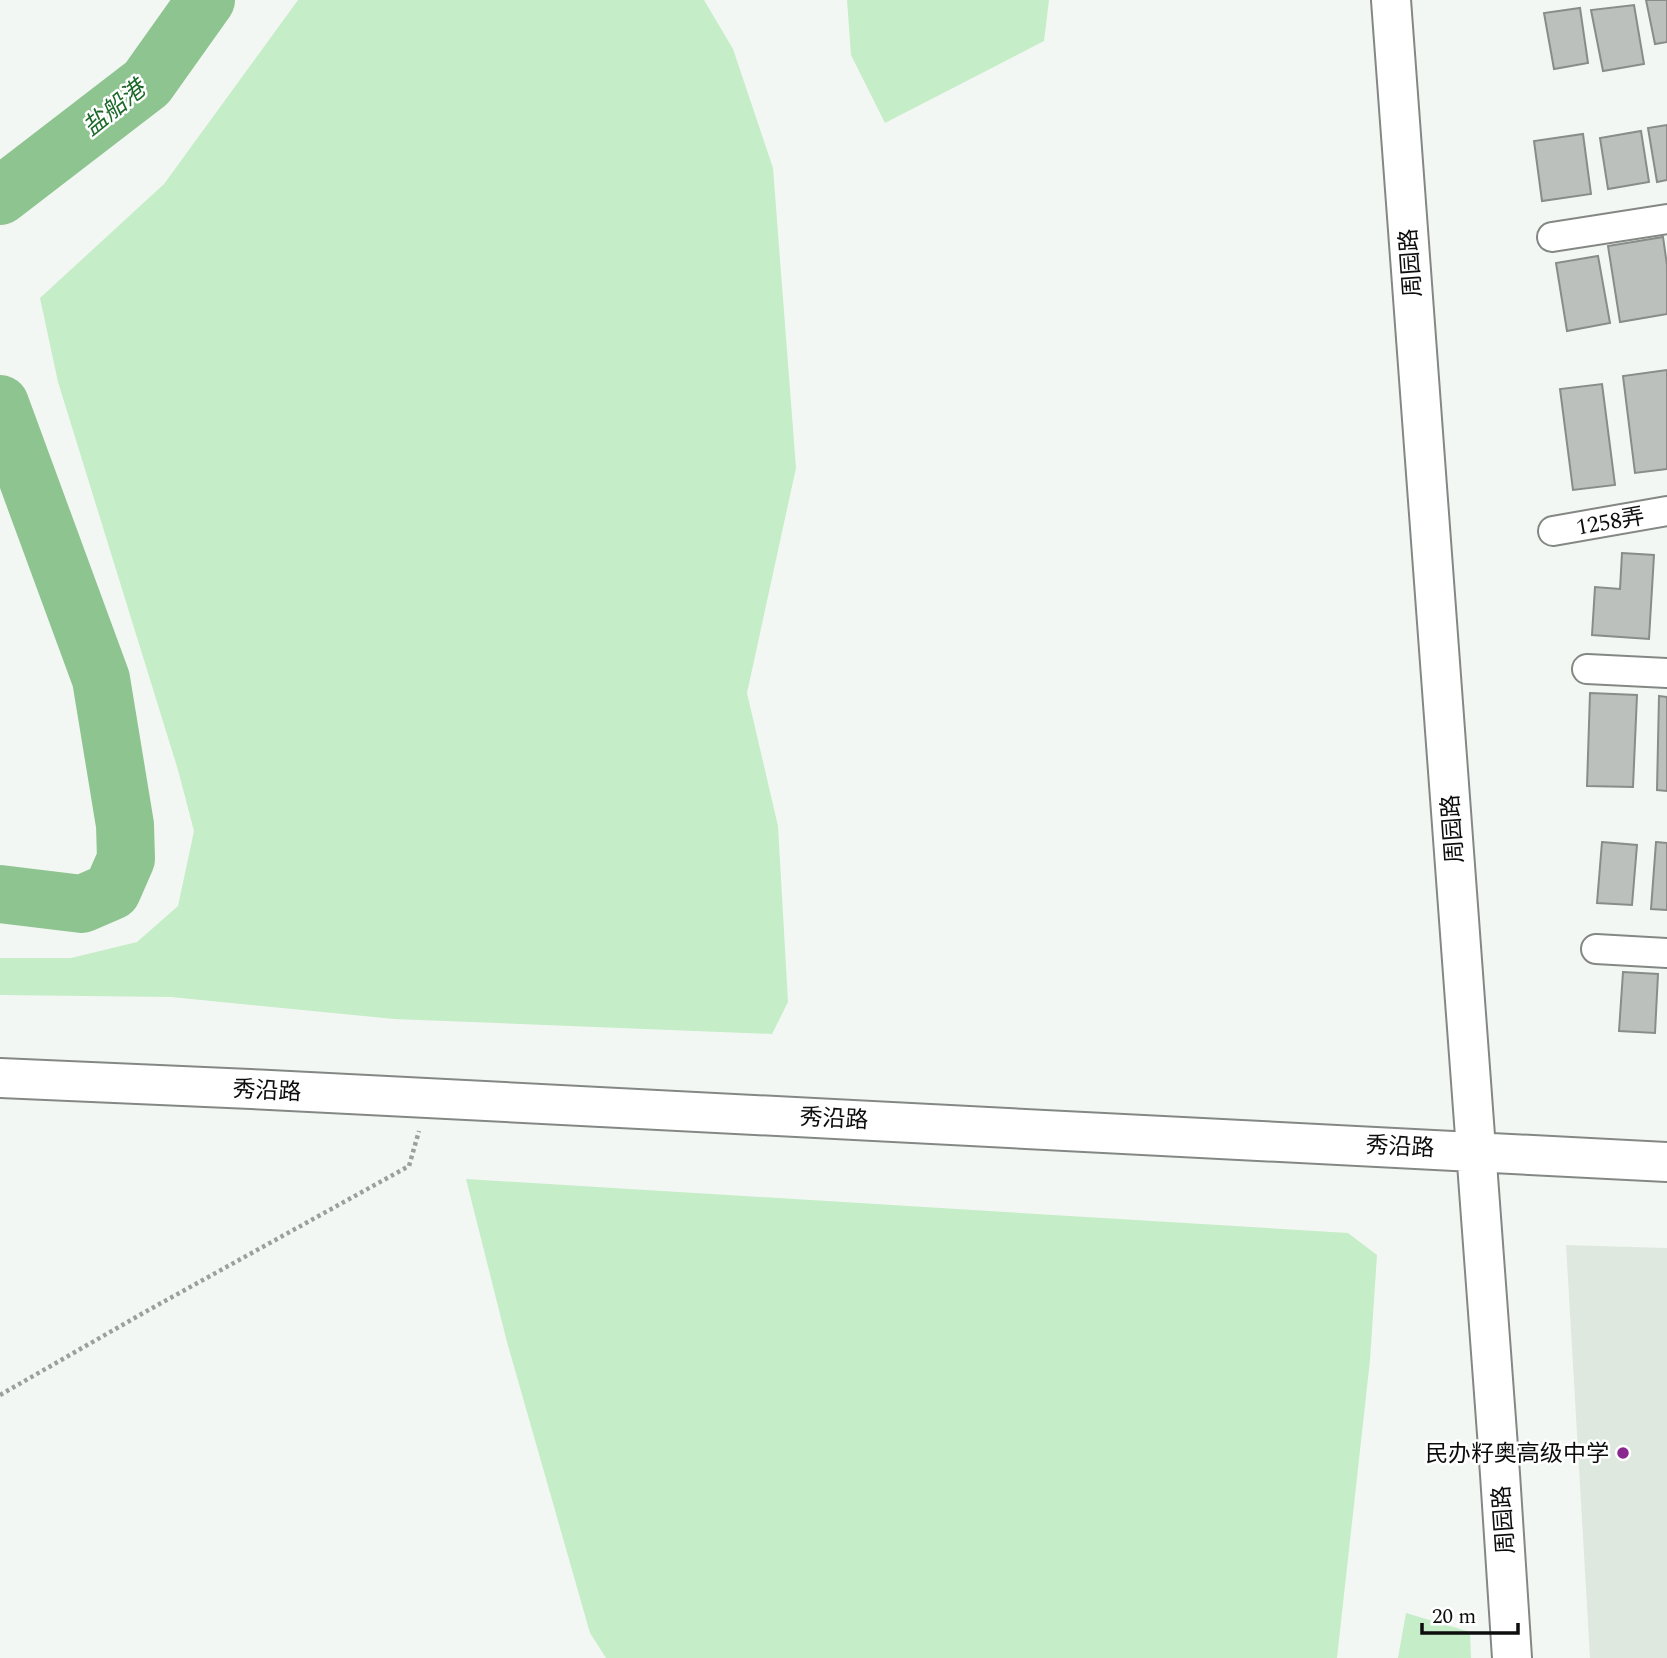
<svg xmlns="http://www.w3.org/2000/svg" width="1667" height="1658" font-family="Spectral,'Noto Sans SC',serif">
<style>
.built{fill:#dfe8df}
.green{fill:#c5edc7}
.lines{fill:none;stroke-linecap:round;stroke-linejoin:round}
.river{stroke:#8ec490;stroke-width:58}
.building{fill:#bcc0bc;stroke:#898c89;stroke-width:2}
.street-casing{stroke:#848884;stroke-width:32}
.secondary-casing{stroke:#848884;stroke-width:42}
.path{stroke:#9d9f9d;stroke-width:4.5;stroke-dasharray:3.5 3.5;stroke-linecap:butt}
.street{stroke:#fff;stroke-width:28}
.secondary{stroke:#fff;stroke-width:38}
.poi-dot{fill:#8a278f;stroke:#fff;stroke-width:2.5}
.labels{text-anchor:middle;stroke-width:5;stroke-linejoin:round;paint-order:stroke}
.street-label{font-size:23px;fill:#0c0d0c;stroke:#fff}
.poi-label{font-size:23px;fill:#0c0d0c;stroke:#fff;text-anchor:end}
.water-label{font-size:24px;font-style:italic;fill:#1c6929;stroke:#fff}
</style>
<rect width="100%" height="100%" fill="#f3f7f3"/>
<path class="built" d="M1566,1245L1667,1248V1658H1590Z"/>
<path class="green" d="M298,0H704L733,49L773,168L796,468L747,693L778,826L788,1002L772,1034L394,1019L171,997L0,995V958H71L137,942L178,906L194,831L178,770L58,382L40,298L164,184Z
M847,0H1049L1044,41L885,123L851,55Z
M466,1179L1348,1233L1377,1255L1370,1360L1337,1658H606L590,1633L507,1342Z
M1406,1613L1470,1632L1471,1658H1398Z"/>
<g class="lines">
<path class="river" d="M0,196L147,83L206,0
M0,404L101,679L125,825L126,859L112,891L82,904L0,894"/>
</g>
<path class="building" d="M1646,0H1667V42L1655,44Z
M1634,5L1644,64L1603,71L1591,10Z
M1580,8L1588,63L1554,69L1544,13Z
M1667,125V180L1657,182L1648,128Z
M1641,131L1649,182L1608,189L1600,138Z
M1583,134L1591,194L1542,201L1534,141Z
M1663,237L1667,265V314L1620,322L1608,246Z
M1598,256L1610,323L1567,331L1556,263Z
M1667,370V469L1635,473L1623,376Z
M1602,384L1615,485L1573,490L1560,389Z
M1622,553L1654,555L1649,639L1592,635L1595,587L1620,589Z
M1590,693L1637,695L1633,787L1587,786Z
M1659,696L1667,697V791L1657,790Z
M1602,842L1637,845L1632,905L1597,903Z
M1656,842L1667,843V910L1651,909Z
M1623,972L1658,974L1655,1033L1619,1031Z"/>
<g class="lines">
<g class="street-casing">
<path id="street" d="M1552,237L1667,219
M1553,531L1667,511
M1587,669L1667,673
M1596,949L1667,953"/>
</g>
<g class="secondary-casing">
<path id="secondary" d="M1391,0L1500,1474L1512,1658
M0,1078C556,1102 1112,1129 1667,1162"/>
</g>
<path class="path" d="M0,1395L145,1312L409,1166L419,1131"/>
<use href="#street" class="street"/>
<use href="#secondary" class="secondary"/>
</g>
<circle class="poi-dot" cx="1623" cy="1453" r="7"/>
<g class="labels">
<g class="street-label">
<text transform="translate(1410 263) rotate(-94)" y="8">周园路</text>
<text transform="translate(1610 521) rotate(-10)" y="8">1258弄</text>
<text transform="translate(1452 829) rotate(-94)" y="8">周园路</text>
<text transform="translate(267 1090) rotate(3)" y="8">秀沿路</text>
<text transform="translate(834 1118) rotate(3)" y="8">秀沿路</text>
<text transform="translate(1400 1146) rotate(3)" y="8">秀沿路</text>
<text transform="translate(1503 1520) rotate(-94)" y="8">周园路</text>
</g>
<g class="poi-label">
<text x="1609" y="1461">民办籽奥高级中学</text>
</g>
<g class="water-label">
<text transform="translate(114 108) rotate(-39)" y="8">盐船港</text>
</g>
</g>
<path d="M1422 1623v10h96v-10" fill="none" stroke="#0c0d0c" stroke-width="3.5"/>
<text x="1432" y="1623" font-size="21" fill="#0c0d0c" stroke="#ffffff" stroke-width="5" paint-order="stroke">20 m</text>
</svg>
